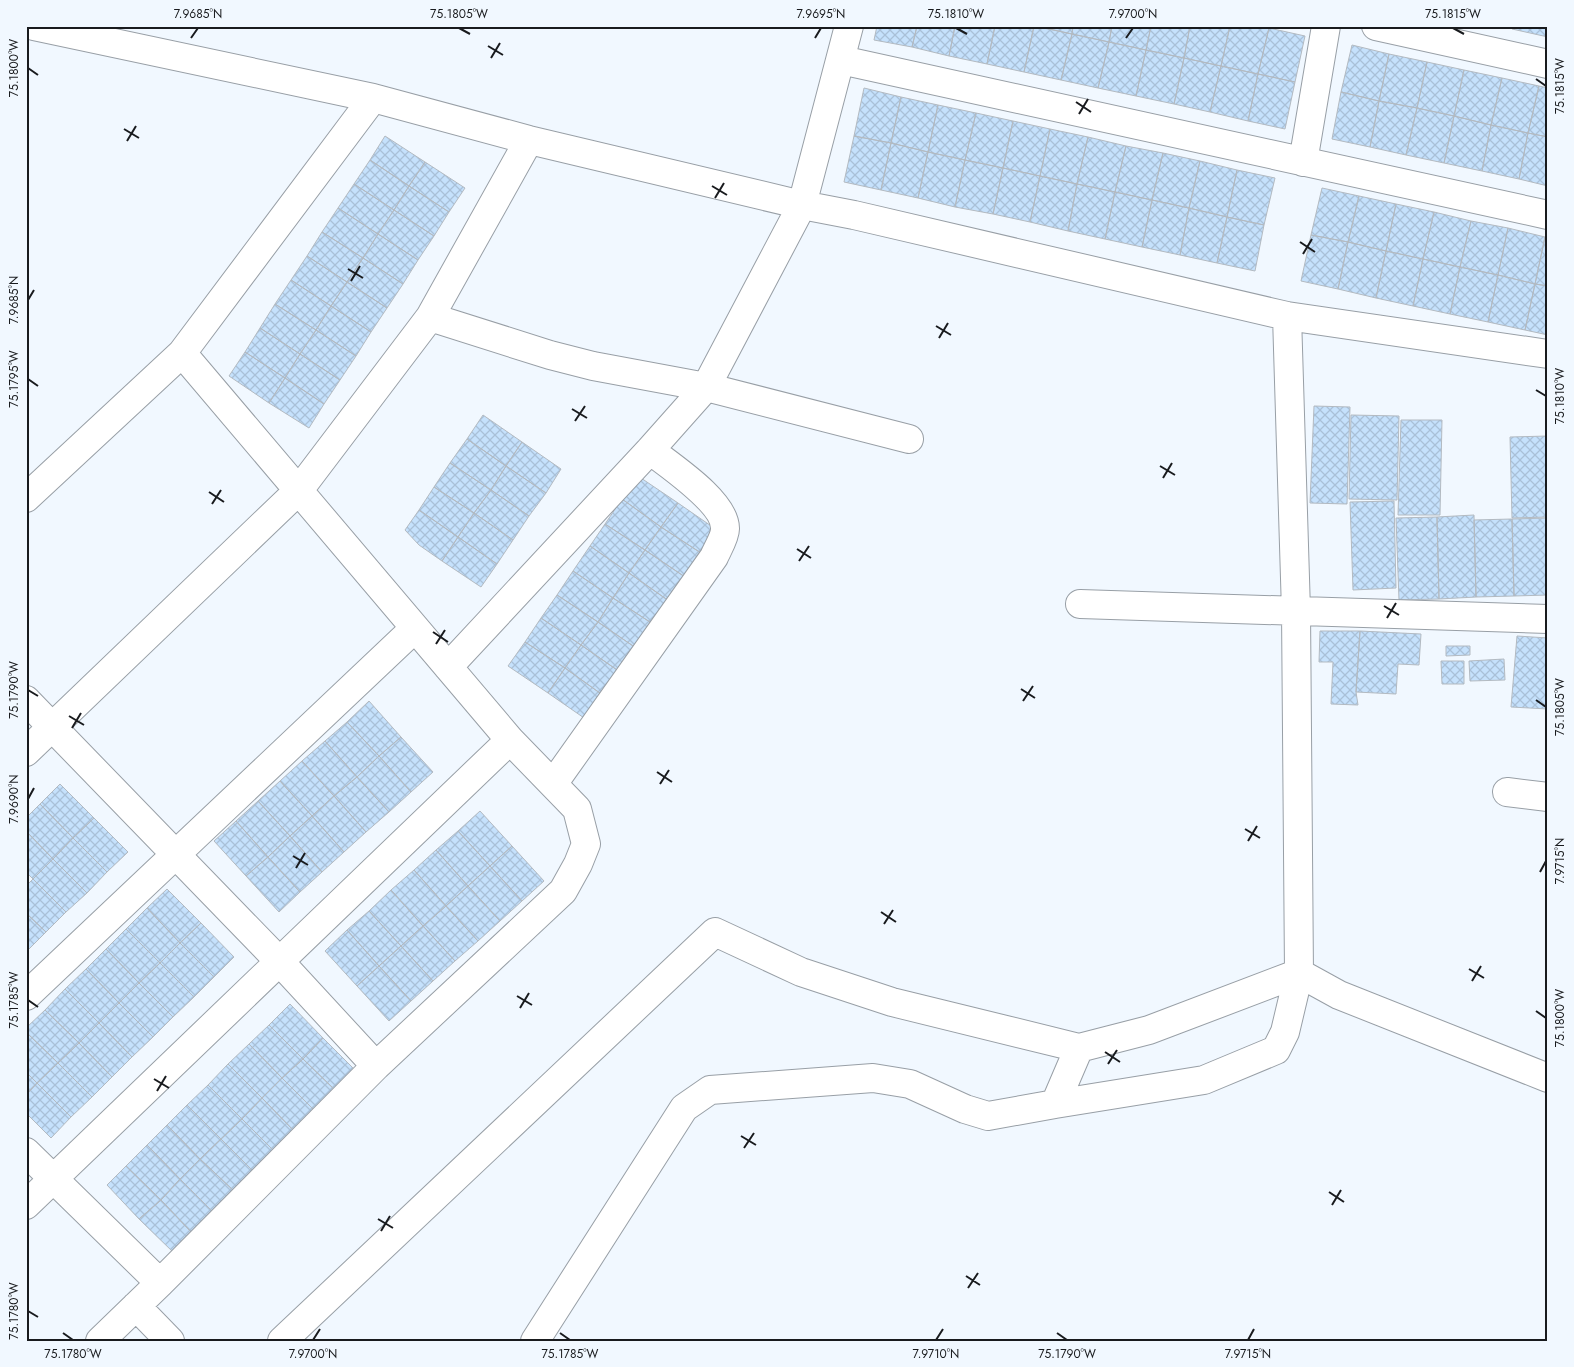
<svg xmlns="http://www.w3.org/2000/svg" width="1574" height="1367" font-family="Jost,sans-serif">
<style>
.building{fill:url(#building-cross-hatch);stroke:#b3bac1}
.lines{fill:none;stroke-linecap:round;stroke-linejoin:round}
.minor-casing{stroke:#989fa6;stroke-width:30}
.minor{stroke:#fff;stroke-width:28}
.ticks{fill:none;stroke:#191b1e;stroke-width:2}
.neatline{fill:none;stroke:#191b1e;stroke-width:2}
.ticks-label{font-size:12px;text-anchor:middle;fill:#191b1e}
</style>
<defs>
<pattern id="building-cross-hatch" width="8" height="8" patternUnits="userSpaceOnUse" patternTransform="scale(1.25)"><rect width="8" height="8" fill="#c5e1fc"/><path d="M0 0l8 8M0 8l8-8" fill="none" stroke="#a9c0d8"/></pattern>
</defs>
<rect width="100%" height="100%" fill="#f1f8ff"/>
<path class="building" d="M877,26H917L912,47L874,40Z
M917,26H955L949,56L912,47Z
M955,26H995L987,64L949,56Z
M995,26H1034L1024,72L987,64Z
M1034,26L1072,34L1061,80L1024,72Z
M1036,26H1073L1072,34Z
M1073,26H1112L1109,42L1072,34Z
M1112,26H1151L1146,50L1109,42Z
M1151,26H1190L1184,58L1146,50Z
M1190,26H1230L1221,66L1184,58Z
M1230,26L1269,28L1258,74L1221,66Z
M1513,26H1548V37L1512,29Z
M1269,28L1305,36L1295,82L1258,74Z
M1072,34L1109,42L1098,88L1061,80Z
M1109,42L1146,50L1136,96L1098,88Z
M1352,45L1389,54L1379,101L1341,92Z
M1146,50L1184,58L1174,104L1136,96Z
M1389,54L1427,62L1417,108L1379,101Z
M1184,58L1221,66L1210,112L1174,104Z
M1427,62L1464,70L1454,116L1417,108Z
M1221,66L1258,74L1248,121L1210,112Z
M1464,70L1502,78L1491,125L1454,116Z
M1258,74L1295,82L1285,129L1248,121Z
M1502,78L1539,86L1528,133L1491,125Z
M1539,86L1548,88V137L1528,133Z
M864,88L901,97L891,143L854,136Z
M1341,92L1379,101L1370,147L1332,139Z
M901,97L938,105L928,152L891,143Z
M1379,101L1417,108L1406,155L1370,147Z
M938,105L976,113L965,160L928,152Z
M1417,108L1454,116L1444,163L1406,155Z
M976,113L1013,121L1003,168L965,160Z
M1454,116L1491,125L1482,171L1444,163Z
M1013,121L1050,129L1040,176L1003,168Z
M1491,125L1528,133L1519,179L1482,171Z
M1050,129L1088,137L1077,184L1040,176Z
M1528,133L1548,137V186L1519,179Z
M385,136L425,162L409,186L370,160Z
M854,136L891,143L881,190L844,182Z
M1088,137L1126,146L1115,192L1077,184Z
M891,143L928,152L918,198L881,190Z
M1126,146L1163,153L1152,200L1115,192Z
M928,152L965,160L955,207L918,198Z
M1163,153L1200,161L1189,208L1152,200Z
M370,160L409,186L394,210L354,184Z
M965,160L1003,168L993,214L955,207Z
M1200,161L1237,170L1227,217L1189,208Z
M425,162L465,188L449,212L409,186Z
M1003,168L1040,176L1030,222L993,214Z
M1237,170L1275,178L1264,225L1227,217Z
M1040,176L1077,184L1068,231L1030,222Z
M354,184L394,210L378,234L338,208Z
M1077,184L1115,192L1105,239L1068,231Z
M409,186L449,212L434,236L394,210Z
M1322,188L1359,196L1348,242L1311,235Z
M1115,192L1152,200L1142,247L1105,239Z
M1359,196L1396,204L1386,251L1348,242Z
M1152,200L1189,208L1180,255L1142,247Z
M1396,204L1434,212L1423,259L1386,251Z
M338,208L378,234L363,258L322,232Z
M1189,208L1227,217L1217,263L1180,255Z
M394,210L434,236L418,260L378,234Z
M1434,212L1471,221L1460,267L1423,259Z
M1227,217L1264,225L1255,271L1217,263Z
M1471,221L1508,228L1498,275L1460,267Z
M1508,228L1545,237L1535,284L1498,275Z
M322,232L363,258L347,282L307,256Z
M378,234L418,260L403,284L363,258Z
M1311,235L1348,242L1338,289L1301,281Z
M1545,237H1548V286L1535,284Z
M1348,242L1386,251L1376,298L1338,289Z
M1386,251L1423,259L1413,306L1376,298Z
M307,256L347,282L331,306L291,280Z
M363,258L403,284L387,308L347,282Z
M1423,259L1460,267L1450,314L1413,306Z
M1460,267L1498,275L1488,322L1450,314Z
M1498,275L1535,284L1525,330L1488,322Z
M291,280L331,306L316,330L275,304Z
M347,282L387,308L371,332L331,306Z
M1535,284L1548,286V335L1525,330Z
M275,304L316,330L300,354L260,328Z
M331,306L371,332L356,356L316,330Z
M260,328L300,354L285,378L245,352Z
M316,330L356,356L340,380L300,354Z
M245,352L285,378L269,403L229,376Z
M300,354L340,380L324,404L285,378Z
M285,378L324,404L309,428L269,403Z
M1314,406L1350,407L1347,504L1310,503Z
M483,415L522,442L506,466L467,439Z
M1351,415L1399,416L1397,500L1349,499Z
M1401,420H1442L1440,515H1398Z
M1548,436V517L1512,518L1510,437Z
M467,439L506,466L491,490L450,463Z
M522,442L561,469L546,493L506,466Z
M450,463L491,490L474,513L434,487Z
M506,466L546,493L529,516L491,490Z
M638,476L678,503L661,527L622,499Z
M434,487L474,513L458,537L419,510Z
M491,490L529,516L513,540L474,513Z
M622,499L661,527L645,550L605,524Z
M1394,501L1396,588L1353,590L1350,502Z
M678,503L717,530L701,553L661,527Z
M419,510L458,537L442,561L419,545L405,530Z
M474,513L513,540L497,564L458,537Z
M1474,515L1476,597L1439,599L1437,517Z
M1437,517L1439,599L1399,600L1396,518Z
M1548,518V595L1514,596L1512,519Z
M1512,519L1514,596L1476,597L1474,520Z
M605,524L645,550L629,573L590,546Z
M661,527L701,553L685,577L645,550Z
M458,537L497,564L481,587L442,561Z
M590,546L629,573L613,598L573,571Z
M645,550L685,577L669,601L629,573Z
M573,571L613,598L598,622L557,595Z
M629,573L669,601L653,624L613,598Z
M557,595L598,622L581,645L541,618Z
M613,598L653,624L636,648L598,622Z
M541,618L581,645L565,668L525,642Z
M598,622L636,648L620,672L581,645Z
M1320,631H1360L1356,692L1358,705L1331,704L1333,662H1319Z
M1360,631L1421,634L1419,665L1398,664L1396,694L1356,692Z
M1517,636L1548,638V709L1511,707Z
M525,642L565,668L548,693L508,666Z
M581,645L620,672L604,696L565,668Z
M1446,646H1470V655L1446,656Z
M1504,659L1505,680L1470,681L1469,661Z
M1441,661H1464V684H1442Z
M565,668L604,696L587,720L548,693Z
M369,701L401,737L379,756L347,722Z
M347,722L379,756L357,777L325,741Z
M401,737L433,772L411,792L379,756Z
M325,741L357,777L334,796L302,761Z
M379,756L411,792L389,812L357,777Z
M302,761L334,796L312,816L280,781Z
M357,777L389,812L366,832L334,796Z
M280,781L312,816L290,836L258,801Z
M60,784L94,818L73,838L40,804Z
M334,796L366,832L344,852L312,816Z
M258,801L290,836L268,857L236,821Z
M40,804L73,838L53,859L26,831V818Z
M480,811L512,846L490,866L458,831Z
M312,816L344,852L322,872L290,836Z
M94,818L128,852L107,872L73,838Z
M236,821L268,857L246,876L214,841Z
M26,831L53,859L33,879L26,872Z
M458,831L490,866L468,886L436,850Z
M290,836L322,872L300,892L268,857Z
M73,838L107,872L87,893L53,859Z
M512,846L544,881L522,901L490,866Z
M436,850L468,886L446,906L414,870Z
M268,857L300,892L279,912L246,876Z
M53,859L87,893L66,912L33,879Z
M490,866L522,901L500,921L468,886Z
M414,870L446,906L423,926L391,890Z
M33,879L66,912L46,932L26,913V886Z
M468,886L500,921L478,941L446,906Z
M167,889L201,923L180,943L147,908Z
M391,890L423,926L401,946L369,911Z
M446,906L478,941L455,961L423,926Z
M147,908L180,943L160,963L126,929Z
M369,911L401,946L379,966L347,930Z
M26,913L46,932L26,952Z
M201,923L234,957L214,977L180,943Z
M423,926L455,961L433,981L401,946Z
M126,929L160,963L139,983L106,949Z
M347,930L379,966L357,986L325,951Z
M180,943L214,977L194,997L160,963Z
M401,946L433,981L411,1001L379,966Z
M106,949L139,983L119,1003L86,969Z
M160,963L194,997L173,1017L139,983Z
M379,966L411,1001L389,1021L357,986Z
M86,969L119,1003L99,1023L65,989Z
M139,983L173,1017L153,1037L119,1003Z
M65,989L99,1023L79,1043L45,1010Z
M119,1003L153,1037L132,1057L99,1023Z
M290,1004L323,1038L303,1059L269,1025Z
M45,1010L79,1043L58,1063L26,1032V1028Z
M99,1023L132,1057L112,1077L79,1043Z
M269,1025L303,1059L282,1078L249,1044Z
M26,1032L58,1063L37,1083L26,1072Z
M323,1038L356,1071L337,1092L303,1059Z
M79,1043L112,1077L92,1097L58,1063Z
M249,1044L282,1078L262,1098L228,1064Z
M303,1059L337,1092L316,1112L282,1078Z
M58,1063L92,1097L71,1117L37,1083Z
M228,1064L262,1098L242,1119L208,1085Z
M26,1072L37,1083L26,1095Z
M282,1078L316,1112L296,1133L262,1098Z
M37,1083L71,1117L51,1138L26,1113V1095Z
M208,1085L242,1119L221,1139L187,1105Z
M262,1098L296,1133L276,1153L242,1119Z
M187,1105L221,1139L200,1159L167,1125Z
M242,1119L276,1153L255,1173L221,1139Z
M167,1125L200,1159L180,1179L147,1145Z
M221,1139L255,1173L235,1192L200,1159Z
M147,1145L180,1179L161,1200L126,1166Z
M200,1159L235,1192L214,1213L180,1179Z
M126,1166L161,1200L139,1219L107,1185Z
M180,1179L214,1213L193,1234L161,1200Z
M161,1200L193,1234L174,1253L139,1219Z"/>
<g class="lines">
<g class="minor-casing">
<path id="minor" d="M34,26L373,98L529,140L802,205L854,215L1287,316L1548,354
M1376,26L1548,64
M841,60L1548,215
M1303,162L1326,26
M1287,316L1296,611L1299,973L1339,995L1548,1078
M430,317L550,355L593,366L706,387L909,439
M26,498L182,353L373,98
M1080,604L1548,619
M448,667L650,450L706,387L802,205L849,26
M26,700L280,962L376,1066
M26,752L299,490L430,317L529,140
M553,784L714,557C717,550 725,537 725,529C726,502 670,466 650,450
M1507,792L1548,797
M26,996L415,628
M1055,1104L1204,1080L1276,1050L1285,1032L1299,973
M26,1152L160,1283
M26,1205L510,740
M136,1306L170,1341
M100,1341L160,1283L376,1066L563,891L578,864L586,844L577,809L510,740L182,353
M282,1341L715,932L801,972L892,1002L1079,1048L1149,1030L1299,973
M535,1341L684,1108L710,1090L873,1078L910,1084L965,1109L988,1116L1055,1104L1079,1048"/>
</g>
<use href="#minor" class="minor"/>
</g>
<path class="ticks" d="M459,28L470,34M956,28L967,34M1453,28L1464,34M191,38L198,28M815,38L821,28M1126,38L1133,28M488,46L503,55M491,58L500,43M28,68L38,75M1536,79L1546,86M1076,102L1091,112M1079,114L1088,99M124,129L139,138M127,141L136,126M712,186L727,195M715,198L724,183M1300,242L1315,252M1303,254L1312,239M348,269L363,278M351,281L360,266M28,300L34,290M936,326L951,335M939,338L948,323M28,379L38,386M1536,390L1546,396M572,409L587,418M575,421L585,406M1160,466L1175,475M1163,478L1172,463M209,492L224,502M212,504L221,490M797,549L811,558M799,561L809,546M1384,606L1399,615M1387,618L1396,603M433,632L448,642M436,644L445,630M1021,689L1035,698M28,690L38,696M1536,700L1546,707M1023,701L1033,686M69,716L84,725M72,728L81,713M657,772L672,782M660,784L669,770M28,799L34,788M1245,829L1260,838M1248,841L1257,826M293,856L308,865M296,868L305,853M1540,872L1546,861M881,912L896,922M884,924L893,910M1469,969L1484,978M1472,981L1481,966M517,996L532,1005M28,1000L38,1007M520,1008L529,993M1536,1011L1546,1018M1105,1052L1120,1062M1108,1064L1117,1050M154,1079L169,1088M157,1091L166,1076M741,1136L756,1145M744,1148L754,1133M1329,1192L1344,1202M1332,1205L1341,1190M378,1219L393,1228M381,1231L390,1216M966,1276L980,1285M968,1288L978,1273M28,1311L38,1317M63,1333L73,1340M560,1333L570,1340M1057,1333L1067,1340M313,1340L320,1329M936,1340L943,1329M1248,1340L1254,1329"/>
<rect width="1574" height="1367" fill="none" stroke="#f1f8ff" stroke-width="55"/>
<rect x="28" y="28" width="1518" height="1312" class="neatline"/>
<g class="ticks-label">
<text x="198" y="18">7.9685°N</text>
<text x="459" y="18">75.1805°W</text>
<text x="821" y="18">7.9695°N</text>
<text x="956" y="18">75.1810°W</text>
<text x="1133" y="18">7.9700°N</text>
<text x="1453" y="18">75.1815°W</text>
<text transform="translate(14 68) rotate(-90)" y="4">75.1800°W</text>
<text transform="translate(1560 86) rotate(-90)" y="4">75.1815°W</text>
<text transform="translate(14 300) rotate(-90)" y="4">7.9685°N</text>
<text transform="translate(14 379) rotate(-90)" y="4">75.1795°W</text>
<text transform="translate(1560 396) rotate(-90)" y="4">75.1810°W</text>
<text transform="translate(14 690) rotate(-90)" y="4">75.1790°W</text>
<text transform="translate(1560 707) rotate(-90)" y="4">75.1805°W</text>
<text transform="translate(14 799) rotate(-90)" y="4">7.9690°N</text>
<text transform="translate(1560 861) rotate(-90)" y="4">7.9715°N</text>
<text transform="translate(14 1000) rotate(-90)" y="4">75.1785°W</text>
<text transform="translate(1560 1018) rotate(-90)" y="4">75.1800°W</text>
<text transform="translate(14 1311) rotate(-90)" y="4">75.1780°W</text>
<text x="73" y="1358">75.1780°W</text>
<text x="313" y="1358">7.9700°N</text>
<text x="570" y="1358">75.1785°W</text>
<text x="936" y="1358">7.9710°N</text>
<text x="1067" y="1358">75.1790°W</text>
<text x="1248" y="1358">7.9715°N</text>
</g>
</svg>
